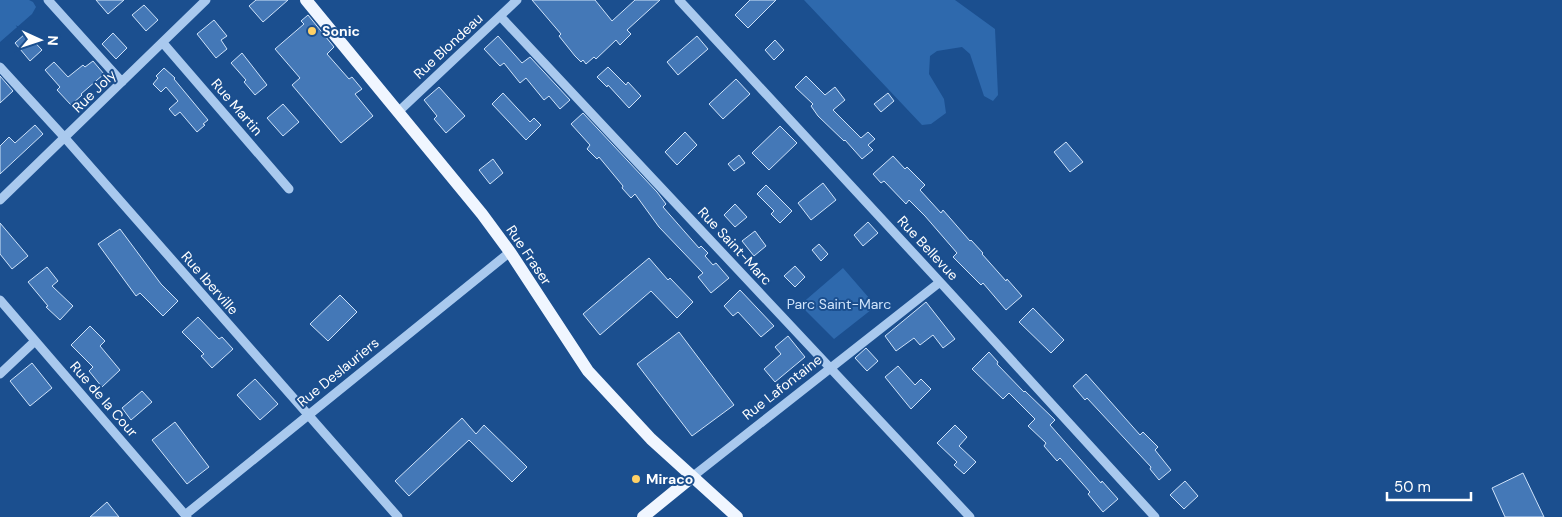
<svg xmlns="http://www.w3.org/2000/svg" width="1562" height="517" font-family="'DM Sans',sans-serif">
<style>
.green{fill:#2e69ad}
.building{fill:#4478b7;stroke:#cfe3fa}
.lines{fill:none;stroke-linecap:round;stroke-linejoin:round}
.minor{stroke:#a9c9ee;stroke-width:9}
.major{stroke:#f0f6ff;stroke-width:12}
.poi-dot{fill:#ffd166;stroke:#1b4f8f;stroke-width:2}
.labels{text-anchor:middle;stroke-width:4;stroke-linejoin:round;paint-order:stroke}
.poi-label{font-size:14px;font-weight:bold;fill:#fff;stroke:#1b4f8f;text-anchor:start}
.street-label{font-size:14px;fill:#fff;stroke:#1b4f8f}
.park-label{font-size:14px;fill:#cfe3fa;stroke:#1b4f8f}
</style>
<rect width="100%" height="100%" fill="#1b4f8f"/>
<path class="green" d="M0,0H29L33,2L36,7L32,14L0,42Z
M804,0H955L995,29L998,95L993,101L984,96L970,54L962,47L937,51L930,56L929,74L944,99L946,113L931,124L922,125Z
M843,268L876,306L834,339L800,305Z"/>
<path class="building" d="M96,0H124L108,14Z
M256,0H288L263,22L249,6Z
M532,0H595L612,21L635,0H660L627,30L631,34L620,45L616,40L596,59L594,57L586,64L583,60L581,62L575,56L559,36L561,34Z
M750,0H776L748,28L735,15Z
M144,5L158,20L146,31L132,15Z
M308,15L334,47L327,54L349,79L352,77L362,89L355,94L373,116L341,143L292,85L300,78L275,49L304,24L301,21Z
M214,20L227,36L221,40L227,49L216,58L197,34Z
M26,33L42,50L30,61L15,43Z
M113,33L127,48L116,59L102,44Z
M498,36L522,63L530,57L570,100L560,109L549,96L544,100L526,78L520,83L504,63L500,66L484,49Z
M697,36L708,49L678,75L667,62Z
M775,40L784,50L774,60L765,50Z
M242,53L267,85L255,95L244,82L246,80L231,63Z
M93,61L104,74L81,94L82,95L71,105L57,90L60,87L45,70L54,62L68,77L83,65L85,67Z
M608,67L626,85L628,82L641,96L629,108L608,85L607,87L597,77Z
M164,68L175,78L174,79L208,120L203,124L205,125L197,132L180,112L175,116L169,109L178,101L166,87L161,92L153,84L158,78L156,76Z
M0,76L13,91L0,103Z
M806,76L825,95L835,87L845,100L833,110L861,138L868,132L875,139L868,145L873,150L862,159L845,140L844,141L818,116L811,106L813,104L795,87Z
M736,79L750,94L723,119L709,104Z
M439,87L465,116L446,133L434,119L437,116L424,100Z
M503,93L530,122L534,118L541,125L526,140L492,104Z
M888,93L894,101L881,112L874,104Z
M283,104L299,122L283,136L267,118Z
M583,113L657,192L666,204L663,207L699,248L701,246L708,253L705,256L713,265L716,263L729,278L711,293L698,277L703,273L659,227L635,194L631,198L622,188L623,186L599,157L597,159L587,149L590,145L571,124Z
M35,125L43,134L0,174V146L9,137L15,143Z
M780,126L797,143L769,170L752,153Z
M685,132L697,145L677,165L665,152Z
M1066,142L1083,162L1070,172L1054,152Z
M739,155L745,163L734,171L728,164Z
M893,156L905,169L907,167L925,185L920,190L941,213L943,210L970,241L971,240L983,253L982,254L1006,281L1007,279L1022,296L1006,310L983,283L981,285L953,257L957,253L925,216L909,200L906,204L884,181L881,183L873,174Z
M493,159L503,173L490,184L479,170Z
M823,183L836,200L811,220L798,203Z
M766,185L792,211L780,223L771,214L774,211L757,194Z
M735,204L747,217L735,227L724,215Z
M868,222L878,233L863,246L854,235Z
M0,223L28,256L12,269L0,254Z
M120,229L161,284L178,301L163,316L140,293L136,296L98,244Z
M755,231L766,246L754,256L742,241Z
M819,244L828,254L821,261L812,250Z
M649,258L668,280L670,278L693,302L677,318L651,291L600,335L583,314Z
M795,266L805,277L795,287L784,276Z
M47,267L58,281L52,286L73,306L60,320L46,307L48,306L28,282Z
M740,290L774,326L761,337L738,312L733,316L724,306Z
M340,295L357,312L328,341L310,324Z
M926,302L955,339L943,348L933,335L920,345L914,338L896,351L885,336Z
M1033,308L1064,340L1051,353L1019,322Z
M198,317L219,339L222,337L233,349L212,368L201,356L204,354L182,332Z
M90,326L105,341L100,346L120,370L102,387L89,371L93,367L71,345Z
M679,332L734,405L692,436L637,364Z
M788,336L805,357L775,382L764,369L781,354L775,347Z
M866,348L878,361L867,371L855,358Z
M989,352L998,362L997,364L1024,392L1025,391L1055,420L1050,425L1101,483L1102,481L1118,499L1103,512L1088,494L1090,492L1060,458L1057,461L1044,446L1046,443L1028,426L1035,419L1009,393L1003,399L972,369Z
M32,363L52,388L30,406L10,381Z
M898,366L915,385L921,379L931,389L911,409L885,377Z
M1086,374L1140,435L1143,432L1158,447L1155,450L1171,470L1159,480L1150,469L1151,467L1087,398L1085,400L1073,386Z
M255,379L278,404L260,420L237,395Z
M142,391L152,402L131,420L122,408Z
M462,418L476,434L484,425L527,467L512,482L469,440L409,496L395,481Z
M175,422L209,467L187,484L152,440Z
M955,425L967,437L959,446L976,462L964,474L954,465L957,462L937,443Z
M1523,473L1544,517H1505L1492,488Z
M1185,481L1198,496L1184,509L1170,495Z
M107,502L119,517H90Z"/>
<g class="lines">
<path class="minor" d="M48,0L122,82
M679,0L940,282L1155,517
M500,16L970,517
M163,43L289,189
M0,67L65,138L398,517
M398,112L517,0
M0,200L206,0
M0,300L187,517
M0,374L35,341
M692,477L940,282
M185,515L510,252"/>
<path class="major" d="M306,0L482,214L510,252L588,371L651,439L737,517
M643,517L692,477"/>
</g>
<g class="poi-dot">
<circle cx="312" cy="31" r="5"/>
<circle cx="636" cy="479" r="5"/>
</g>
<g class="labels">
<g class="poi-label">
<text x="322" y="36">Sonic</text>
<text x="646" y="484">Miraco</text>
</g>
<g class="street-label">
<text transform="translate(448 46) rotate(-43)" y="5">Rue Blondeau</text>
<text transform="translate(94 91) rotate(-44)" y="5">Rue Joly</text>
<text transform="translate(237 107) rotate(49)" y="5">Rue Martin</text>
<text transform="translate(735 246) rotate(47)" y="5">Rue Saint-Marc</text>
<text transform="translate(928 248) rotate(47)" y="5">Rue Bellevue</text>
<text transform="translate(529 255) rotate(56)" y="5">Rue Fraser</text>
<text transform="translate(210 283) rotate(49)" y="5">Rue Iberville</text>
<text transform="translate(338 372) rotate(-39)" y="5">Rue Deslauriers</text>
<text transform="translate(782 387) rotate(-38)" y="5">Rue Lafontaine</text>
<text transform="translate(104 399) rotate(49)" y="5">Rue de la Cour</text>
</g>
<g class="park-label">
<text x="839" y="309">Parc Saint-Marc</text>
</g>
</g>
<g transform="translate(40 40) rotate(93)" stroke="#1b4f8f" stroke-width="4" paint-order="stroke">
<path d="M0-4L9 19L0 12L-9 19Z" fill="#ffffff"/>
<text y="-8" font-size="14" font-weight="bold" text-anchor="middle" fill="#ffffff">N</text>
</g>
<path d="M1387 492v8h84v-8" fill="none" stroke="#ffffff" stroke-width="2.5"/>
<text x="1394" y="492" font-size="15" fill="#ffffff" stroke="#1b4f8f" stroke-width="4" paint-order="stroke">50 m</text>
</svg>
